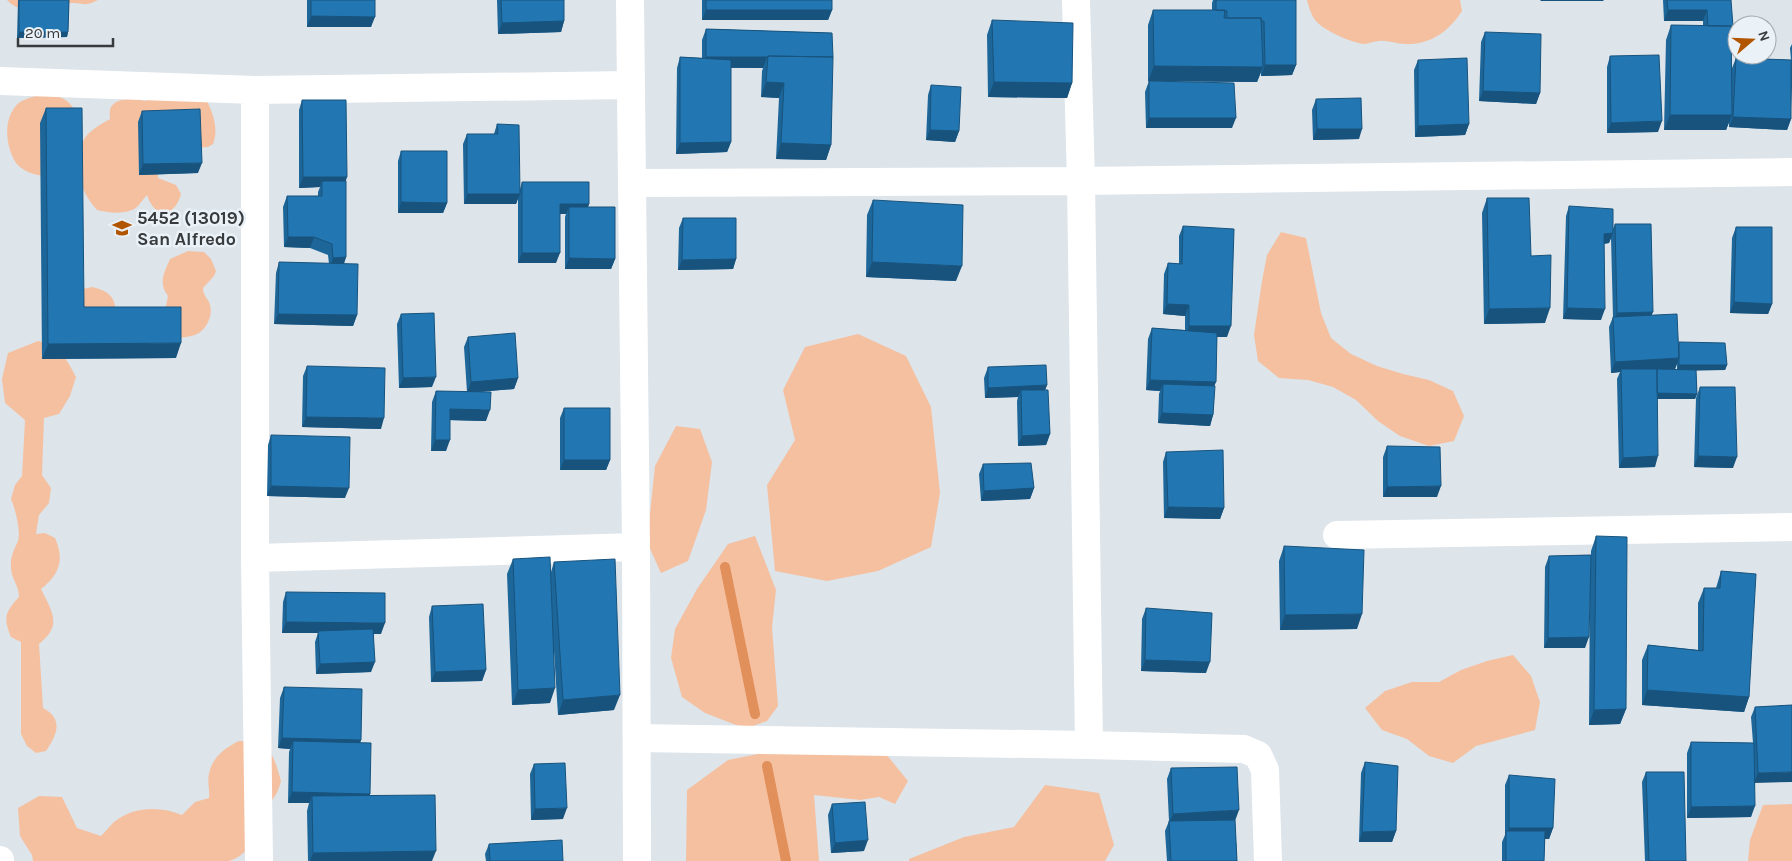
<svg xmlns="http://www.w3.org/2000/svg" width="1792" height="861" font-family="Karla,sans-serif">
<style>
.green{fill:#f5c0a0}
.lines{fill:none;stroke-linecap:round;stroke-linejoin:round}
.stream{stroke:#e18f5b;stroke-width:10}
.street{stroke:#fff;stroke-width:28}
.wall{fill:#1d6699;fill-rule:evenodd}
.shaded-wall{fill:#18537d}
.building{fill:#2277b2;stroke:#18537d}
.labels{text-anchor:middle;stroke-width:5;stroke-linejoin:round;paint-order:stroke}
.poi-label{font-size:18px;font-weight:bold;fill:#383b3d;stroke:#eaf1f7;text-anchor:start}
</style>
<rect width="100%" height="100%" fill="#dde4ea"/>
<path class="green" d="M7,0H98C84,7 84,3 71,3C66,3 60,6 56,7C40,11 18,13 7,0Z
M1307,0H1460L1462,11C1449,31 1431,45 1405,44C1396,44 1387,40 1379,41C1373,41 1369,44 1364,44C1352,43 1323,30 1316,21C1311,15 1309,7 1307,0Z
M36,96C55,96 63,93 75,110L44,176C34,175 22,171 16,163C6,147 3,122 15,107C20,100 29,98 36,96Z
M151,97L206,99C213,113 219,129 213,144L208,147L194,148L158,172V178L176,185L181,194C175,217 155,220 147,195C144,198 140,204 137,207C127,215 108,213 97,210C80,189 80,183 81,156C81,151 80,145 83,141C88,131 101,124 110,119C110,115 109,111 111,107C117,97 135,98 145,101Z
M1281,232L1306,238L1321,313L1331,338L1351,354L1377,366L1403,374L1429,380L1453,391L1464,416L1454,441L1429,446L1400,436L1378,421L1356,400L1333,387L1308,380L1279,378L1258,361L1254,335L1262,281L1267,255Z
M188,251L204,252L211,259L216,271L214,276L203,288C203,296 208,298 210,305C213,315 207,328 199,333C194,336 186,337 180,338L162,313L166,306L168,296C158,283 164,273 170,259Z
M92,287C117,292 120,308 110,328L72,302L83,289Z
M858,334L906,356L931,407L940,493L931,547L878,571L827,581L775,571L767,485L795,440L783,390L805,347Z
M38,341C59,346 67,359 76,377L70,396L59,414L44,418L42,475L51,488L49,503L39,515L36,534L45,533L55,538C65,560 59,575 41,589C52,612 63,625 39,644L43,708C64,719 57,735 46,751L36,753L27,746L21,734V642L11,637C3,618 5,612 19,597C19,585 11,579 11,567C10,557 14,550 18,541C21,531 15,508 11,499L15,485L22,476L25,420L5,403L2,379L8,353Z
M676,426L700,429L712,462L706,510L688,561L661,573L647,542L655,466Z
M755,536L776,590L772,627L778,706L767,721L750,727L736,725L705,713L682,697L671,658L675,629L697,589L728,544Z
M1513,655L1531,676L1540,702L1535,730L1476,746L1453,763L1429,756L1407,739L1382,730L1365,708L1385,691L1412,682H1439L1461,670L1487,661Z
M239,741C271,740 273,754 281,781C277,796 274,797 266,808C251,829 258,851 229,861H33L32,855L20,836L18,808L39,796L62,797L77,828L101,836C105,832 110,826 114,822C133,806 161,806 182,815L195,802L209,798C210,791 207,781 209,774C212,757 225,748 239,741Z
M773,751L886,754L908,781L895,804L879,797L860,800L814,795L819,861H686L687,790L728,760Z
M1045,785L1099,793L1114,845L1105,861H909V859L964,837L1014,827Z
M1792,804V861H1748L1750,840L1763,805Z"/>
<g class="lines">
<path class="stream" d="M725,567L755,714
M767,766L786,861"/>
<path class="street" d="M630,0L636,547L637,861
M1076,0L1081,181L1089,745
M0,81L255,90L630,85
M255,90V558L259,861
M632,183L1081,181L1792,172
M1337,535L1792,527
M255,558L636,547
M637,738L1089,745L1244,749L1258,755L1265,770L1268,861
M0,860V861"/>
</g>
<path class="wall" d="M18,0H69L68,32L67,37L17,38Z
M307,0H375L371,27H307Z
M497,0H564V21L561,32L498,34Z
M702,0H832V10L828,20H702Z
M1213,0H1296V65L1292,75L1261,76V72L1257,82L1148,81V25L1153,10H1212V3Z
M1663,0H1731L1732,68L1736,58L1791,60L1790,48L1792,44V109L1791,87V119L1787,130L1729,127V122L1726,130H1664L1666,40L1671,25L1703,26V21H1664Z
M992,20L1072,83L1067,98L988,97L987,35Z
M706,29L832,33L831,145L826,160L776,159L779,98L761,97L762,71L763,68H731V142L727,152L676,154L677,68L680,57L702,58V40Z
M1485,32L1540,93L1536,104L1479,101L1481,42Z
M1610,56L1658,132L1607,133V67Z
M1418,60L1469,124L1465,135L1415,137L1414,70Z
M1149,81L1232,128H1146L1145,92Z
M931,85L959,131L955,142L926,140L928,95Z
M1316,99L1359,139L1313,140L1312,110Z
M302,100L346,181V257L344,264L357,315L353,326L274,324L276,273L279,262L329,264L328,255L310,248L284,247L283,207L287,196H318V192L320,187L299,188V110Z
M46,108L84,307L176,358L42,359L40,123Z
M142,111L198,173L139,175L138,122Z
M497,124L520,189L522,182L589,204L588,207L615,259L611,269H565V217L566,214H560L556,263H518V197L516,204H464L463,144L467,134H494Z
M401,151L447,203L443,213H398V161Z
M1487,198L1531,256L1545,323L1484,324L1482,213Z
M873,200L956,281L866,277L867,215Z
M1569,206L1613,229L1615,224L1651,315L1678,343L1727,365L1725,370H1696L1697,394L1695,399H1657L1655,467L1619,468L1617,379L1620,372L1611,373L1609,327L1613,317L1611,238L1609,243L1604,244L1601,320L1563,319L1566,216ZM1677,364V370L1664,369H1675Z
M683,218L736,259L733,269L678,270L679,228Z
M1183,226L1227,337H1217L1214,386L1213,415L1210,426L1158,423L1159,394L1160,391L1146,390L1148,339L1152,328L1185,330V316L1163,314L1164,274L1168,263L1179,264V236Z
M1736,227L1772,304L1768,314L1730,313L1732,238Z
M401,314L432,387L399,388L397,324Z
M468,337L518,378L514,389L474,392L486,421L450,420L446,451H431L432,402L436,391L467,392L464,347Z
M307,366L381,429L302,427L303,376Z
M988,367L1047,385L1045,390L1050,434L1046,445L1018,446L1017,401L1018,397L985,398L984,378Z
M1700,387L1733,468L1694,467L1696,398Z
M564,408L610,460L606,470H560V418Z
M271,435L345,498L267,496L268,445Z
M1387,446L1437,497H1383V457Z
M1166,452L1224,508L1220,519L1164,518L1163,462Z
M983,464L1034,488L1030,499L981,501L979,474Z
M1596,536L1626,709L1620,724L1589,725L1590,574L1585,648H1544L1545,567L1549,556L1591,555V551Z
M1284,546L1357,629L1280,630L1279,561Z
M513,559L551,572L554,562L614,710L558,715L554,651L550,703L512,705L507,574Z
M1721,571L1749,697L1744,712L1642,705V660L1648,645L1698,650V603L1704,588H1716Z
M286,592L381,634H374L371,672L316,674L315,642L318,633H282L283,602Z
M432,606L486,670L482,681L431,682L429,617Z
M1146,608L1206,673L1141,671L1142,619Z
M284,687L361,740L360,743L370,795L436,851L308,861L307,811L309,803H288L289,752L290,749L278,748L280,698Z
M1792,705L1755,783L1751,817L1687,818V753L1691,742L1753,743L1751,717L1755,707Z
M1365,762L1396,831L1392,842H1359L1361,773Z
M534,764L563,819L531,820L530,774Z
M1171,768L1235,821L1237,861H1167L1165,831L1169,821L1167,779Z
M1646,772L1686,861H1645L1642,782Z
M1509,775L1553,828L1549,839H1545L1544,861H1502V842L1505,835V785Z
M832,804L864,851L831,853L828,815Z
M489,844L563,861H486L485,854Z"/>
<path class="shaded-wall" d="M1541,0H1604L1603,1H1540Z
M706,10H832L828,20H702Z
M1668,10H1707L1703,21H1664Z
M311,16L375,17L371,27H307Z
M564,21L561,32L498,34L502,23Z
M19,32H68L67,37L17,38Z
M706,57H767L763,68L703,67Z
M1265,65H1296L1292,75L1261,76Z
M1154,66L1263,67L1257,82L1148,81Z
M766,82L784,83L779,98L761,97Z
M994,82L1072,83L1067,98L988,97Z
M1483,91L1540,93L1536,104L1479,101Z
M1670,115H1732L1726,130H1664Z
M1733,117L1791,119L1787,130L1729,127Z
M1149,118H1236L1232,128H1146Z
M1662,121L1658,132L1607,133L1611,123Z
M1469,124L1465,135L1415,137L1418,126Z
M1317,129H1362L1359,139L1313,140Z
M930,130L959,131L955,142L926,140Z
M731,142L727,152L676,154L680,143Z
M781,143L831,145L826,160L776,159Z
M202,163L198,173L139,175L143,164Z
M303,177H347L344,187L322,181L320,187L299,188Z
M467,194H520L516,204H464Z
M401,202L447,203L443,213H398Z
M560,204H589L585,215L569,207L566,214H556Z
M1613,233L1609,243L1600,244L1604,234Z
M288,237H314L310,248L284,247Z
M522,253H560L556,263H518Z
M346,257L342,268H330L333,258Z
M569,258L615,259L611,269H565Z
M736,259L733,269L678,270L682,260Z
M872,262L962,266L956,281L866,277Z
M1734,302L1772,304L1768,314L1730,313Z
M1167,304L1189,305L1185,316L1163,314Z
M1550,308L1545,323L1484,324L1489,309Z
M1567,308L1605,309L1601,320L1563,319Z
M1653,312L1649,322L1614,323L1617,313Z
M278,314L357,315L353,326L274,324Z
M1189,326H1231L1227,337H1185Z
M181,343L176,358L42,359L48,344Z
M1679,358L1675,369L1621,372V369L1620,372L1611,373L1615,362Z
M1679,365H1727L1725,370L1677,371Z
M436,377L432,387L399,388L403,378Z
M518,378L514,389L467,393L471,382Z
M1150,380L1216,382L1212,392L1163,384L1160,391L1146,390Z
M1047,385L1043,396L1021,390L1018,397L985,398L988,388Z
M1657,393L1697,394L1695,399H1655Z
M450,409L490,410L486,421L446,420Z
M1162,413L1213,415L1210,426L1158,423Z
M306,417L384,418L381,429L302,427Z
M1050,434L1046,445L1018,446L1022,436Z
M435,440H450L446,451H431Z
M1658,456L1655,467L1619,468L1623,458Z
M1698,456L1737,457L1733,468L1694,467Z
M564,460H610L606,470H560Z
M271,486L349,488L345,498L267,496Z
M1441,486L1437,497H1383L1387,487Z
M1034,488L1030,499L981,501L984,491Z
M1168,507L1224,508L1220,519L1164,518Z
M1362,614L1357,629L1280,630L1285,615Z
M286,622L385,623L381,634L319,633L318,631V633H282Z
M1589,637L1585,648H1544L1548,638Z
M1145,660L1210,662L1206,673L1141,671Z
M375,662L371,672L316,674L320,664Z
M486,670L482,681L431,682L435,672Z
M555,688L550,703L512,705L518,690Z
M1647,690L1749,697L1744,712L1642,705Z
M620,695L614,710L558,715L563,700Z
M1626,709L1620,724L1589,725L1594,710Z
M282,738L361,740L357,750L293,741L290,749L278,748Z
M1792,772V782L1754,783L1758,773Z
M292,792L370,794L366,805L312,796L309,803H288Z
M1755,806L1751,817L1687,818L1691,807Z
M567,808L563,819L531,820L535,809Z
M1239,810L1235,821L1169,824L1173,814Z
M1509,828H1553L1549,839L1506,838V835Z
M1396,831L1392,842H1359L1362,832Z
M868,840L864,851L831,853L835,843Z
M436,851L432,861H310L313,853Z"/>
<path class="building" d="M19,0H69L68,32H19Z
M311,0H375V17L311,16Z
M501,0H564V21L502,23Z
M706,0H832V10H706Z
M1216,0H1296V65H1265L1264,21H1261V18H1227V11L1216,10Z
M1667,0H1731L1733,26H1708L1707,10H1668Z
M1153,10H1225L1224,18H1261L1263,67L1154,66Z
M992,20L1073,23L1072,83L994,82Z
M1671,25L1731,26L1732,115H1670Z
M706,29L832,33L833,57L768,56V57H706Z
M1485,32L1541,34L1540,93L1483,91Z
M1659,55L1662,121L1611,123L1610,56Z
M768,56L833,57L831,145L781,143L784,83L766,82Z
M680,57L731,60V142L680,143Z
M1467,58L1469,124L1418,126V60Z
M1736,58L1791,60V119L1733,117Z
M1149,81L1234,83L1236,118H1149Z
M931,85L961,87L959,131L930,130Z
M1361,98L1362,129H1317L1316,99Z
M302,100H346L347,177H303Z
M46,108H82L84,307H181V343L48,344Z
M200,109L202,163L143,164L142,111Z
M497,124L519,125L520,194H467V134H498Z
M401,151H447V203L401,202Z
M322,181H346V257L333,258L332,244L314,237H288L287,196H322Z
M522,182H589V204H560V253H522Z
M1487,198H1529L1531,256L1551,255L1550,308L1489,309Z
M873,200L963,205L962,266L872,262Z
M1569,206L1613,209V233L1604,234L1605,309L1567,308Z
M569,207H615V259L569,258Z
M683,218H736V259L682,260Z
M1615,224H1651L1653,312L1617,313Z
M1183,226L1234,229L1231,326H1189V305L1167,304L1168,263L1182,264Z
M1736,227H1772V304L1734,302Z
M279,262L358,264L357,315L278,314Z
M434,313L436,377L403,378L401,314Z
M1677,314L1679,358L1615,362L1613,317Z
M1152,328L1217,333L1216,382L1150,380Z
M515,333L518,378L471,382L468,337Z
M1679,342L1725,343L1727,365H1679Z
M1046,365L1047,385L988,388V367Z
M307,366L385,368L384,418L306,417Z
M1621,369H1657L1658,456L1623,458Z
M1657,369L1696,370L1697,394L1657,393Z
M1163,384L1215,386L1213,415L1162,413Z
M1700,387H1735L1737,457L1698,456Z
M1021,390H1048L1050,434L1022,436Z
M436,391L491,392L490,410L450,409V440H435Z
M564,408H610V460H564Z
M271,435L350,437L349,488L271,486Z
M1387,446L1440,447L1441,486L1387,487Z
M1223,450L1224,508L1168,507L1166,452Z
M1031,463L1034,488L984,491L983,464Z
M1596,536L1627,537L1626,709L1594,710Z
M1284,546L1364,550L1362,614L1285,615Z
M1591,555L1589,637L1548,638L1549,556Z
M550,557L555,688L518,690L513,559Z
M615,559L620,695L563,700L554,562Z
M1721,571L1756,574L1749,697L1647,690L1648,645L1703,651L1704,588H1720Z
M286,592L385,593V623L286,622Z
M483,604L486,670L435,672L432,606Z
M1146,608L1212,613L1210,662L1145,660Z
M373,629L375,662L320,664L318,631Z
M284,687L362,689L361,740L282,738Z
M1792,705V772L1758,773L1755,707Z
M293,741L371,743L370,794L292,792Z
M1691,742L1754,743L1755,806L1691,807Z
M1365,762L1398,766L1396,831L1362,832Z
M565,763L567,808L535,809L534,764Z
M1237,767L1239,810L1173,814L1171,768Z
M1646,772H1684L1686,861H1649Z
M1509,775L1555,779L1553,828H1509Z
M435,795L436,851L313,853L312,796Z
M865,802L868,840L835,843L832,804Z
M1235,820L1237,861H1171L1169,821Z
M1506,831H1545L1544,861H1506Z
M562,840L563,861H490L489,844Z"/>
<defs>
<g id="school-bare" transform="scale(1.5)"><path d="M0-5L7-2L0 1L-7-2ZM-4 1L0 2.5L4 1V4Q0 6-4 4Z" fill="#b25500" stroke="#eaf1f7" stroke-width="2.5" paint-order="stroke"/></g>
</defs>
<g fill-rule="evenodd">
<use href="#school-bare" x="122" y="228"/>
</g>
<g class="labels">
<g class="poi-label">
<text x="137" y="224">5452 (13019)<tspan x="137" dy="21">San Alfredo</tspan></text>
</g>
</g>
<g transform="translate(1752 40) rotate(71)"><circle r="24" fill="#eaf1f7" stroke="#a3a8ad"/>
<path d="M0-4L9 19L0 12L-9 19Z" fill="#b25500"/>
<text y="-8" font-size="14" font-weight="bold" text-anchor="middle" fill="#383b3d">N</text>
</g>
<path d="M18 38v8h95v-8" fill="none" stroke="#383b3d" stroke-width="2.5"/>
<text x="25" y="38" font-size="15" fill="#383b3d" stroke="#eaf1f7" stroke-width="4" paint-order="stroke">20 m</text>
</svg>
